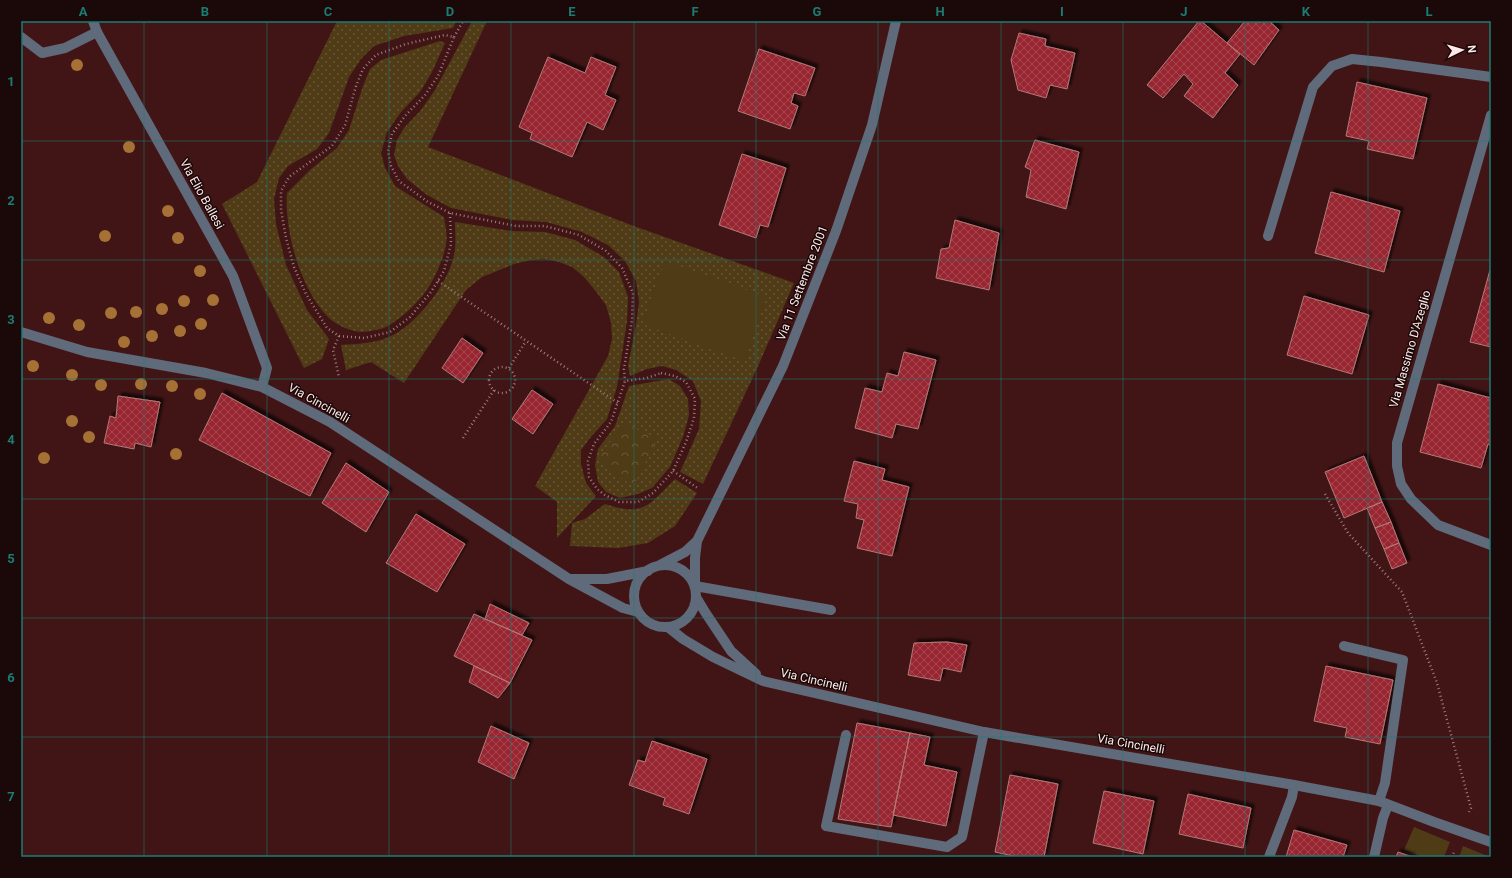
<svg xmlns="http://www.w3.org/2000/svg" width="1512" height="878" font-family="Roboto,sans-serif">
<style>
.grass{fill:url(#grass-dots)}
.park{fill:url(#park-crowns)}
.garden{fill:#4f3b16}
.building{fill:url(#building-cross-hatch);stroke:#b17a78;filter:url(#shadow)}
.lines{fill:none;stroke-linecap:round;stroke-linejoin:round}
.path{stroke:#9d7e7e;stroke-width:2.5;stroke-dasharray:1 3;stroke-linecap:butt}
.lane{stroke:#5f6a7b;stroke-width:10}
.street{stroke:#5f6a7b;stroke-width:10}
.tree{fill:#a57134}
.grid{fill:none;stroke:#1b7c74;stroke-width:1;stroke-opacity:0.55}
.labels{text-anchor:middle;stroke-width:3;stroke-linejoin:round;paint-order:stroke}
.street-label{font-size:12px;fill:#fce9e8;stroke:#1b0808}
.neatline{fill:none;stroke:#1b7c74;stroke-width:1.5}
.grid-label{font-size:13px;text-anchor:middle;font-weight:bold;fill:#1b7c74}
</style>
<defs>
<pattern id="grass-dots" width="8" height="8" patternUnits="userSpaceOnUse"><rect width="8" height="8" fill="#4f3b16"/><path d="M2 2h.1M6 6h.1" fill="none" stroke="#695738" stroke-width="1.8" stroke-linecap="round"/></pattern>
<pattern id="park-crowns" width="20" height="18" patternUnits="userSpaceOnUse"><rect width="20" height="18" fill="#4f3b16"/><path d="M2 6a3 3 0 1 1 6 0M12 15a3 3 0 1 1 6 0" fill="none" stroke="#695738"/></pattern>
<pattern id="building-cross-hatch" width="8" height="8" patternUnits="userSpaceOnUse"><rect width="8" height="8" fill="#982630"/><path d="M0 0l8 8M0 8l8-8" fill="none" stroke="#a7464e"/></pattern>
<filter id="shadow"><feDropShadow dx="3.5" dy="-3.5" stdDeviation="1" flood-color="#0009"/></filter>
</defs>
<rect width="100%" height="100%" fill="#411516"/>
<path class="grass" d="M337,21H456L453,28L404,36L374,46L361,59L349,77L329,133L317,149L288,166L279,178L274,199L276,224L286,265L307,310L329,339L322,359L304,368L222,204L257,182Z
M472,21H487L428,147L631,225L794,283L759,364L703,484L680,472L699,429L701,401L693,381L676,370L662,366L647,369L630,376L628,366L636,325L639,302L636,281L625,261L608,245L582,232L546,222L512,220L451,208L427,195L407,179L398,166L394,155L397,140L404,128L421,110L435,90Z
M440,41L445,43L432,72L420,92L401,112L387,132L381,153L385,168L395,186L444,217C445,225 448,236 446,244C444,258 434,280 426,291C418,303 400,319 388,326C384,329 366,332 361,332C350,331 336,325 328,317C301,290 284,231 287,193L310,170L337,148L349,130L363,86L370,69L381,60Z
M455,222L511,231L545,232L575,240L604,257L619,272L628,297L627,321L617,387L607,419L590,438L581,450V464L586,483L596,496L557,538V502L535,486L608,356L612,339L611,323L606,305L594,289L583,276L572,267L559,262L545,259L531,260L514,264L482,277L466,290L404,383L371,362L346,370L341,345C359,344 379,343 395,334C420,320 452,279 455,249C456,240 455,231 455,222Z
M669,379L680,386L688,399L689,415L683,437L670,467L652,488L638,494L620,498L606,492L598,482L595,465L598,449L615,426L629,386Z
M675,479L697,493L675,526L648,543L618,548L570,546L572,523L585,519L605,504C644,517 649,505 675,479Z"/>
<path class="park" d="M624,424L658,438L633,487L597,459Z"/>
<path class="garden" d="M665,261L767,297L745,361L642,324Z
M1414,827L1450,842L1444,857H1423L1404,850Z
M1463,846L1490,857H1459Z"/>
<path class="building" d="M1199,21H1201L1240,54L1225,73L1238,85L1213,118L1184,96L1193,84L1184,74L1163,98L1147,85Z
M1245,21H1257L1259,23L1261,21H1269L1279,30L1254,65L1227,43Z
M1019,33L1046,39L1045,46L1075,53L1067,89L1050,85L1046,98L1018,90L1011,60Z
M759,49L815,68L805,96L794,93L791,103L798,106L790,129L738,111Z
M548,57L585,73L591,57L616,67L605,95L616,100L603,130L587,122L572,157L530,139L532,133L519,127Z
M1357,82L1427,98L1413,159L1367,149L1369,141L1346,136Z
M1035,140L1079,152L1066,209L1026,197L1031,170L1025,167Z
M742,154L786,168L768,227L760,225L756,238L719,225Z
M1331,192L1400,211L1384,272L1315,253Z
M955,220L999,233L989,290L936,278L941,249L949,248Z
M1490,270H1491V347L1470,342Z
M1304,296L1369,315L1352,374L1287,355Z
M462,338L483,353L463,383L442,368Z
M904,352L936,360L918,429L896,424L892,438L855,428L865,388L882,392L887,373L898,376Z
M1438,384L1491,398V445L1488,444L1481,468L1420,452Z
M532,390L553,404L533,434L512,419Z
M222,393L331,453L310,496L199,440Z
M118,396L160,402L151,447L135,443L134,449L104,443L110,416L116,418Z
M1364,456L1382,502L1344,518L1325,472Z
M854,461L885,469L882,480L909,487L892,556L857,548L864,520L856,518L858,504L844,501Z
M346,463L389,492L366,532L322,503Z
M1382,502L1391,522L1375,528L1367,508Z
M416,514L465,544L437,592L386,563Z
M1391,522L1399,543L1384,549L1375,528Z
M1399,543L1407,563L1392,569L1384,549Z
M490,604L529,623L522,635L485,619Z
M474,614L532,640L510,683L454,656Z
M947,642L967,645L961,672L943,668L940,681L908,675L914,643Z
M474,666L510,683L498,698L469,682Z
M1326,666L1393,680L1380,744L1345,737L1347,728L1314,721Z
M857,723L910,733L891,827L838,819Z
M491,726L529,743L514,779L478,762Z
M910,733L930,737L924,765L957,772L946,826L893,815Z
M652,741L707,759L689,814L663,805L665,798L629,785L638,760L645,762Z
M1010,775L1058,784L1044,857H1018L995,852Z
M1104,791L1154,801L1143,854L1093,843Z
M1188,794L1251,808L1243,848L1179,834Z
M1294,830L1347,845L1343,857H1286Z
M1398,852L1412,857H1396Z"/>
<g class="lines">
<path class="path" d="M454,37L463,21
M450,213L451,244L444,271L431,292L410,317L390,332L364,338L339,336L327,328L306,294L294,267L286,238L281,210V191L289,177L332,146L345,125L356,86L363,69L376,55L406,44L445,35L454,37L438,76L425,95L405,116L392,134L388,151L391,166L399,181L428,202L450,213L516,226H545L579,235L606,251L622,268L633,293L632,320L624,369L625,381
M438,281L618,403
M339,336L333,350L339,377
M489 380a13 13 0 1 1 26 0a13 13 0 1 1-26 0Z
M509,368L526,341
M661,373L675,376L686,382L695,399L694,418L686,442L673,471L653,493L638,502H619L605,495L597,489L589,477L588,461L594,444L611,422L625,381L647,378Z
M463,438L494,390
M673,471L699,489
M1325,494L1348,533L1402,592L1437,683L1471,808L1469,812
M1451,857L1455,851"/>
<path class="lane" d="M21,37L42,53L65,48L97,32
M1268,236L1313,87L1332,66L1352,59L1381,62L1491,77
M695,586L831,610
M1344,646L1403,660L1385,783L1379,801
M846,735L826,826L947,847L962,837L984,732
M1269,857L1292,797L1294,785
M1374,857L1383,818L1388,805"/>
<path class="street" d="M93,21L97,32L233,276L267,368L262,387
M1491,115L1397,443V466L1401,484L1411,499L1438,525L1491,545
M21,332L87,352L206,373L262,387L330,422L569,579L623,608L638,612
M660,565L685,552L697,541
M634 596a31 31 0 1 1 62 0a31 31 0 1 1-62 0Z
M570,579H607L648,571
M695,586V558L697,541L783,366L836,231L872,125L896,21
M696,597L705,612L731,651L756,674
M668,627L683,639L713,657L763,681L984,732L1294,785L1379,801L1434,822L1491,842"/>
</g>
<g class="tree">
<circle cx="77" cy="65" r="6"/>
<circle cx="129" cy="147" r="6"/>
<circle cx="168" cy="211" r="6"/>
<circle cx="105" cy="236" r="6"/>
<circle cx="178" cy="238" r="6"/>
<circle cx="200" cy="271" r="6"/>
<circle cx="213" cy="300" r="6"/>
<circle cx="184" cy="301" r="6"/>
<circle cx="162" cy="309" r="6"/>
<circle cx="136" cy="312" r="6"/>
<circle cx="111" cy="313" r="6"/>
<circle cx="49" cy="318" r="6"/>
<circle cx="201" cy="324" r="6"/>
<circle cx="79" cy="325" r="6"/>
<circle cx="180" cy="331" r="6"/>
<circle cx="152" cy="336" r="6"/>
<circle cx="124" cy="342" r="6"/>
<circle cx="33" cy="366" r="6"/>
<circle cx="72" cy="375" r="6"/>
<circle cx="141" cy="384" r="6"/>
<circle cx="101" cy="385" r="6"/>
<circle cx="172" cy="386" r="6"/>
<circle cx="200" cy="394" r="6"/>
<circle cx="72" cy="421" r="6"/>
<circle cx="89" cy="437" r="6"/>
<circle cx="176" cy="454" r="6"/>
<circle cx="44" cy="458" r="6"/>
</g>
<path class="grid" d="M144,21V857M267,21V857M389,21V857M511,21V857M634,21V857M756,21V857M878,21V857M1001,21V857M1123,21V857M1245,21V857M1368,21V857M21,141H1491M21,260H1491M21,379H1491M21,499H1491M21,618H1491M21,737H1491"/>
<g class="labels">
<g class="street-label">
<text transform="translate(202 194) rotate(61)" y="4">Via Elio Ballesi</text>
<text transform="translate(802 283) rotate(-69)" y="4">Via 11 Settembre 2001</text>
<text transform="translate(1410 349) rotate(-74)" y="4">Via Massimo D'Azeglio</text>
<text transform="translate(319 403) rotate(29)" y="4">Via Cincinelli</text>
<text transform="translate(814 680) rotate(13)" y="4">Via Cincinelli</text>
<text transform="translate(1131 744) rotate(10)" y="4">Via Cincinelli</text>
</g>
</g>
<rect width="1512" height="878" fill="none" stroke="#1b0808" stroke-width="44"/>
<g transform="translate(1462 50) rotate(85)" stroke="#1b0808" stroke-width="3" paint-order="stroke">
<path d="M0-3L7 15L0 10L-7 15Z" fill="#fce9e8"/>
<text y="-6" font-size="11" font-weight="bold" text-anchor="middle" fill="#fce9e8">N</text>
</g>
<rect x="22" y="22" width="1468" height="834" class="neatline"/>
<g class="grid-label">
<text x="83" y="16">A</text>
<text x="205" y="16">B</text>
<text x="328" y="16">C</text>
<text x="450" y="16">D</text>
<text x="572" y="16">E</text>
<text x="695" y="16">F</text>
<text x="817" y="16">G</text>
<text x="940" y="16">H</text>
<text x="1062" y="16">I</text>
<text x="1184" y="16">J</text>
<text x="1306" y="16">K</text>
<text x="1429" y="16">L</text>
<text x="11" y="86">1</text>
<text x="11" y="205">2</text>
<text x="11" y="324">3</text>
<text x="11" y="444">4</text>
<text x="11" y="563">5</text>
<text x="11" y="682">6</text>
<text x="11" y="801">7</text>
</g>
</svg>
